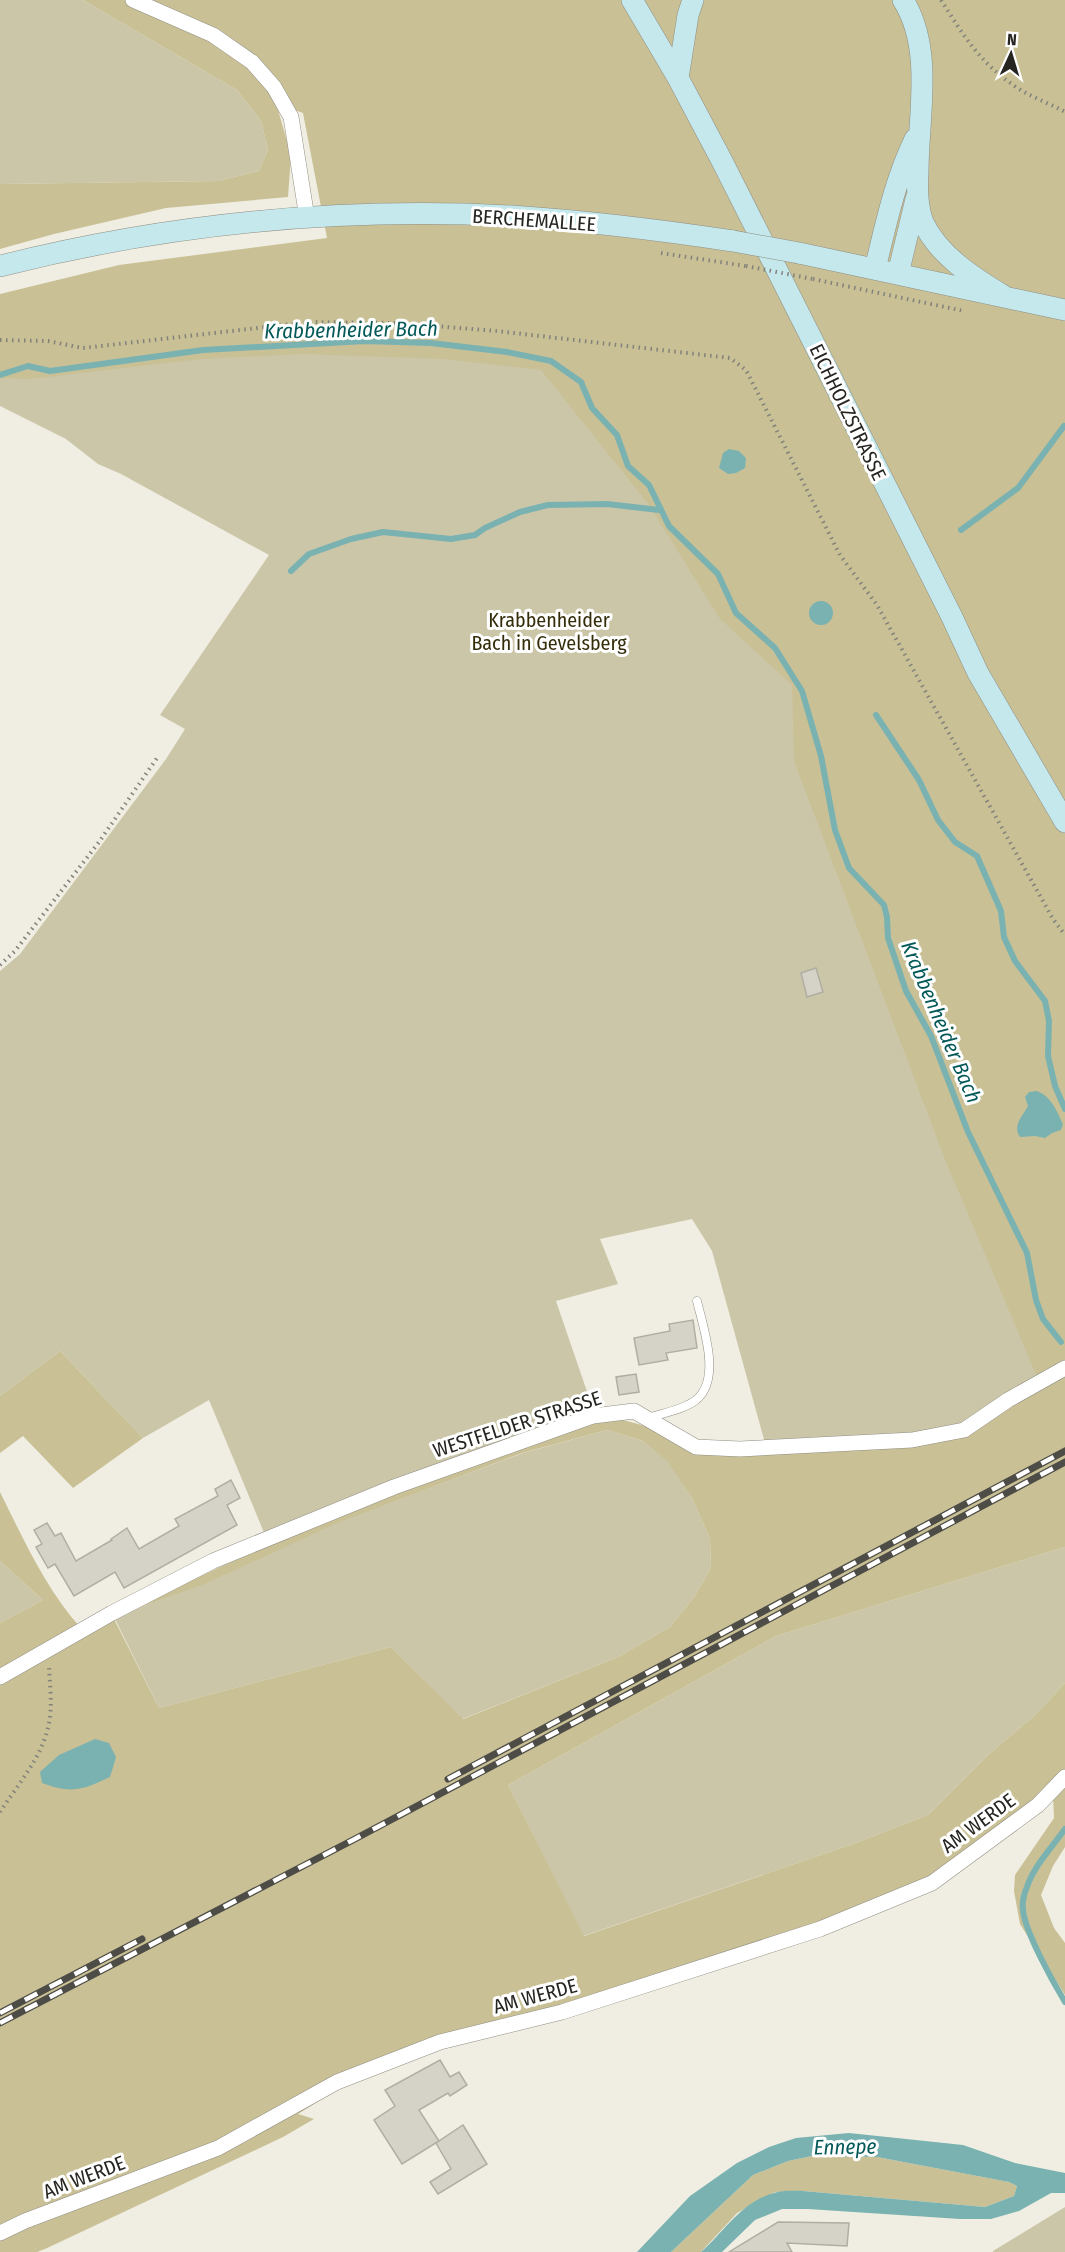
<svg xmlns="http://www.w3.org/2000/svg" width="1065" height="2252" font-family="'Fira Sans Condensed',sans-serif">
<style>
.green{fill:#ccc6a9}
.forest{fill:#c9c095}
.water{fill:#7ab2b1}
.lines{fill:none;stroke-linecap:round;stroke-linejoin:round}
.stream{stroke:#7ab2b1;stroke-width:6}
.building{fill:#d5d3c7;stroke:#b0ada2;stroke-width:1.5}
.lane-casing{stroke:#908e83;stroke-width:9}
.street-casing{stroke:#908e83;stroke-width:16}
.secondary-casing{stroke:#908e83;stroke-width:22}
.path{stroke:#83827a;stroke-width:4;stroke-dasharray:1.5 4.5;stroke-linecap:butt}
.lane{stroke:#fff;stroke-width:8}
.street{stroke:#fff;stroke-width:15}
.secondary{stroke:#c4e8ec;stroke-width:21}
.rail-casing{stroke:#4d4c46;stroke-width:7}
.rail{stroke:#fff;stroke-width:4.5;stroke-dasharray:14;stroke-linecap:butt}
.secondary-bridge-casing{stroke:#908e83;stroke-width:22;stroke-linecap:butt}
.path-bridge{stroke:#83827a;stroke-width:4;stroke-dasharray:1.5 4.5;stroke-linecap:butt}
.secondary-bridge{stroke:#c4e8ec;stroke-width:21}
.labels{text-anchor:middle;stroke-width:6;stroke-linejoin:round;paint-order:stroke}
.street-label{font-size:20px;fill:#262521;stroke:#fff}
.park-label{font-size:20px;fill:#342d09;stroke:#fff}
.water-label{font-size:21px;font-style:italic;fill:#035858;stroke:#fff}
</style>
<rect width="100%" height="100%" fill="#f0eee2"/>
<path class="green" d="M0,0H83L237,90L261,121L268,150L259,171L218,181L0,184Z
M206,341L723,375L1065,1317L1038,1379L960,1427L912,1436L765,1443L712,1251L692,1219L600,1239L618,1284L556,1301L593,1409L265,1535L209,1400L143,1438L60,1351L0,1396V971L20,954L166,759L185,729L160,715L269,555L121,474L98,464L66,439L0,406V367Z
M607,1430L643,1441L667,1460L692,1498L710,1539L711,1568L694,1597L670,1627L618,1657L462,1719L391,1647L159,1708L114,1617L206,1583L336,1523L523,1453Z
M1065,1547V1683L1034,1716L988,1755L928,1815L853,1844L583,1936L508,1785L776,1636Z
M0,1561L43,1600L0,1623Z
M1065,2207V2252H993V2251Z"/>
<path class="forest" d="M83,0H1065V1547L776,1636L508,1785L584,1936L853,1844L928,1815L988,1755L1034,1716L1065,1683V1847L1053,1866L1041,1895L1054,1928L1065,1943V1995L1020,1924L1014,1891L1015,1875L1054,1818L1053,1794L929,1881L816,1926L375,2066L298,2114L314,2119L283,2137L45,2249L37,2252H0V1681L113,1617L159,1708L391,1647L463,1719L618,1657L670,1627L694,1597L711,1568L710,1539L692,1498L667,1461L643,1441L607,1430L522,1453L335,1524L205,1584L113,1617L291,1534L490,1456L606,1420H623L649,1427L690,1449L967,1432L1040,1384L946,1162L794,761L792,685L720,619L649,505L541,370L443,359L302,354L201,359L30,379L0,378V294L119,265L327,238L303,113L276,103L291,155L288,197L166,208L54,234L0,249V184L218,181L259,171L268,150L261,121L237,90Z
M60,1351L143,1438L73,1488L23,1436L0,1453V1396Z
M0,1492C23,1538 45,1588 80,1627L0,1670V1623L43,1600L0,1561Z
M812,2156L877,2157L1009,2182L1017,2186L1014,2196L985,2207L803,2191L775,2192L737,2213L701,2252H671L753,2175L788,2161Z"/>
<path class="water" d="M729,449L739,451L746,458L745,468L736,473L728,474L719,468L723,453Z
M809 613a12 12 0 1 1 24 0a12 12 0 1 1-24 0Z
M1037,1091C1052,1097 1056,1110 1063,1124L1061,1130L1052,1133L1045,1138L1035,1136L1020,1137C1012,1126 1022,1117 1028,1106L1025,1097L1029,1092Z
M95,1739L109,1743L116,1757L110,1777C83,1790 71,1794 42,1783L40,1772L59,1755Z
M849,2133L963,2145L1015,2163L1065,2173V2193H1051L1019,2211L991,2219H960L808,2209H782L755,2220L722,2252H701C725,2231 741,2202 774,2193C783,2190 794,2191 803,2191L985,2207L1014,2196L1017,2186L1009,2182L877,2157L812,2156L788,2161L753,2175L671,2252H637L690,2196L737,2163L769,2147L796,2138Z"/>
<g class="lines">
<path class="stream" d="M0,375L28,366L50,371L203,350L365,341L431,343L507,352L551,361L581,382L592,408L617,435L628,466L649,485L669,526L718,574L736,613L775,648L802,691L821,756L835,830L849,868L884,905L887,917L888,938L906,991L931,1036L968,1132L1027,1253L1036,1300L1043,1319L1061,1342
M961,530L1018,488L1064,426
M291,571L309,554L351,539L383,532L451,539L475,535L485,528L520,512L548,505L607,504L659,510
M876,715L919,780L938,820L955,842L977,856L1001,911L1004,937L1015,961L1045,1001L1049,1021L1048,1056L1055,1086L1065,1109
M1065,1829C1052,1847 1034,1866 1027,1887C1024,1893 1022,1903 1023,1910C1025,1932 1053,1982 1065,2002"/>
</g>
<path class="building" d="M816,968L823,992L807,997L801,973Z
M693,1320L697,1348L666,1353L668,1360L639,1365L634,1338L670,1331L669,1324Z
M636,1374L639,1392L619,1395L616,1377Z
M231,1480L240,1498L227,1505L237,1525L124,1588L115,1572L74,1596L55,1564L48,1568L36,1547L42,1544L34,1530L47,1523L55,1536L61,1533L76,1561L112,1540L111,1539L127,1528L139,1549L179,1526L175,1519L218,1496L215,1489Z
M440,2060L450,2077L459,2072L467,2085L450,2096L448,2093L419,2110L439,2141L402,2164L374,2120L395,2106L385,2090Z
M463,2125L487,2164L438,2194L430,2182L451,2169L436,2143Z
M778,2222L849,2223L847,2246L787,2243L792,2252H729Z"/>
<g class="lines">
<g class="lane-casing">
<path id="lane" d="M648,1418C663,1413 683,1410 696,1400C722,1379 703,1327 697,1301"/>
</g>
<g class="street-casing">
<path id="street" d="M133,0L213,35L252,62L274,87L291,117L307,218
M0,1677L112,1613L213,1561L394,1487L593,1416L634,1411L696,1447L740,1449L912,1440L964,1430L1008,1400L1065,1368
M0,2233L25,2221L218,2148L337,2082L440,2042L562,2012L820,1929L932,1883L1038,1805L1065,1777"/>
</g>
<g class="secondary-casing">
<path id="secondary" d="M632,0L678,78L722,161L952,617L978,673L1065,822
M903,0C934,49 918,117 918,172C917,188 917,207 923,222C938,255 974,278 1004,296
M678,78L688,15L693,0
M799,253L1065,310
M0,266C167,224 340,207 512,216C586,221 660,230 733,241
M875,269C886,224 895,180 915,139
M898,274L916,199"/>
</g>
<path class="path" d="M941,0C964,36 979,62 1016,87C1031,97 1049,103 1065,112
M661,253L746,266
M813,279L964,311
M0,340L48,341L83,348L310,322L396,323L497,331L730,358L746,370L840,555L877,605L1053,919L1065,935
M0,965L15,951L99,842L157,758
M0,1812C17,1786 41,1758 48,1728C53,1708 50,1687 49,1667"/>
<use href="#lane" class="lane"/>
<use href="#street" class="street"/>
<use href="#secondary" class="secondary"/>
<g class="rail-casing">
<path id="rail" d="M448,1779L1065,1451
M0,2013L142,1939
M0,2023L353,1840L1065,1462"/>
</g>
<use href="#rail" class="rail"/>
<g class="secondary-bridge-casing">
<path id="secondary-bridge" d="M733,241L799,253"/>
</g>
<path class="path-bridge" d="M746,266L813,279"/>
<use href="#secondary-bridge" class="secondary-bridge"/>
</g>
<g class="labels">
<g class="street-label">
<text transform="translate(534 220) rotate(4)" y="7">BERCHEMALLEE</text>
<text transform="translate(848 412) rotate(64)" y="7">EICHHOLZSTRASSE</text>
<text transform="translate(517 1424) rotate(-18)" y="7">WESTFELDER STRASSE</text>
<text transform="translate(978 1823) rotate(-36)" y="7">AM WERDE</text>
<text transform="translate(535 1996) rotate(-15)" y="7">AM WERDE</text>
<text transform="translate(84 2177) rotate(-21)" y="7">AM WERDE</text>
</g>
<g class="park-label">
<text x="549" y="627">Krabbenheider<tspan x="549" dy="23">Bach in Gevelsberg</tspan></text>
</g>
<g class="water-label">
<text transform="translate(351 330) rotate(-1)" y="7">Krabbenheider Bach</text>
<text transform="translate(941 1022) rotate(67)" y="7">Krabbenheider Bach</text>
<text transform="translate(845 2147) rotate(-1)" y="7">Ennepe</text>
</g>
</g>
<g transform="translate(1011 54) rotate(4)" stroke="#ffffff" stroke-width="4.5" paint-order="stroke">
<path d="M0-4.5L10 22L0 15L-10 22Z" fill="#262521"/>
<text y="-9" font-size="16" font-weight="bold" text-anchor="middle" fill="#262521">N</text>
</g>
</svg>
